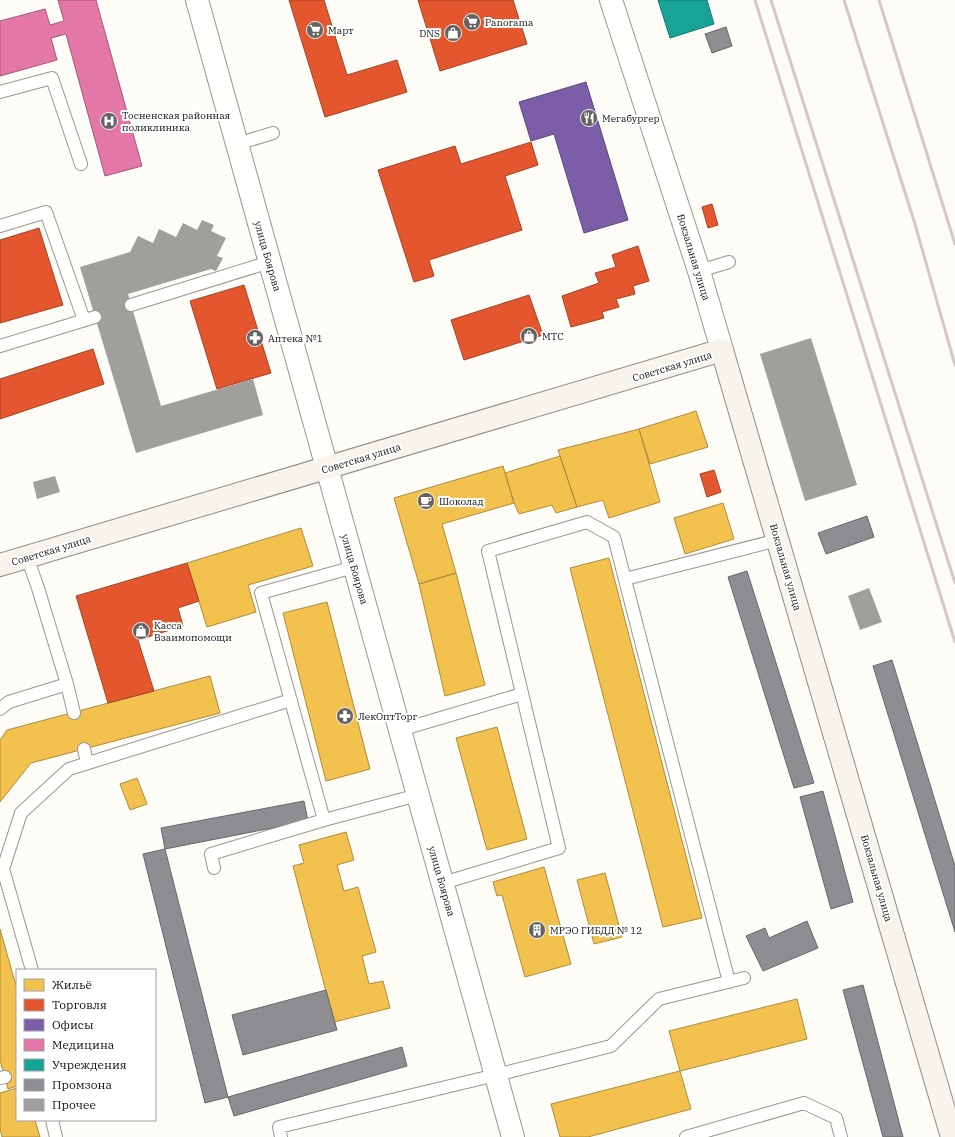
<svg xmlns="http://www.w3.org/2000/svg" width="955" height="1137" font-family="'IBM Plex Serif',serif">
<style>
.homes{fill:#f2c14e;stroke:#ae8c3c}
.shops{fill:#e4572e;stroke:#a54225}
.offices{fill:#7b5ea7;stroke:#5b477a}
.health{fill:#e377a8;stroke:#a4587b}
.public{fill:#17a398;stroke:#157770}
.industry{fill:#8d8d92;stroke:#68686b}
.building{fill:#a19f9c}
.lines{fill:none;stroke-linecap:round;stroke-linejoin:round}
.lane-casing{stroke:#979795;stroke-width:14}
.street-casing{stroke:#979795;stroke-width:24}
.secondary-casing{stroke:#8e8d8b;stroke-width:24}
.lane{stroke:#fffffe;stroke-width:12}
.street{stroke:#fffffe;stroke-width:22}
.secondary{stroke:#f6f4eb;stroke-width:22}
.rail{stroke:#d9c6c7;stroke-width:3}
.labels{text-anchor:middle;stroke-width:4;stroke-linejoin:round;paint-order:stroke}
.poi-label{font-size:10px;fill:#111;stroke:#fff;text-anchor:start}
.street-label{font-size:10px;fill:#111;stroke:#fff}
</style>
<rect width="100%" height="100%" fill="#fdfcf7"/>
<path class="homes" d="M696,411L708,447L650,464L639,429Z
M639,429L660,502L609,518L603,500L577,507L558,450Z
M560,456L577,507L556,513L552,505L519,514L514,503L505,473Z
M503,466L514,503L442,524L456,573L419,584L394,498Z
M723,503L734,539L685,554L674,518Z
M301,528L313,566L248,585L256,612L207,627L187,563Z
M609,558L702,918L663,927L570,568Z
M456,573L485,685L445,696L419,584Z
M327,602L370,769L326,781L283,613Z
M210,676L220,713L31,763L0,802V740L7,730Z
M497,727L527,839L487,850L456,738Z
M137,778L147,804L130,810L120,784Z
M346,832L354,860L337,865L344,891L358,887L376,952L362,956L369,984L383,981L390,1008L334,1022L293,866L304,863L299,845Z
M544,867L571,964L525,977L502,895L497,896L493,882Z
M605,873L622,937L594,944L577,880Z
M0,929L17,989V1086L8,1089L0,1060Z
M797,999L807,1039L680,1071L669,1031Z
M680,1071L691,1109L588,1137H560L551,1104Z
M17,1088V1120H35L40,1137H2L0,1129V1093Z"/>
<path class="shops" d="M289,0H324L347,75L397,60L407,92L325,117Z
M418,0H513L527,44L440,71Z
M531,142L538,165L505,176L522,230L429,260L434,276L414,282L378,170L455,146L461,164Z
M712,204L718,225L708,228L702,207Z
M39,228L63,305L0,323V240Z
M638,246L649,281L633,286L635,294L616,299L619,307L602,312L604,318L571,327L562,296L599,283L595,273L616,267L612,255Z
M244,285L271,373L217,389L190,301Z
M529,295L543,335L464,360L451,320Z
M93,349L104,384L0,419V379Z
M714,470L721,492L707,497L700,474Z
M187,563L199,601L178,608L183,626L138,640L154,691L108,703L76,596Z"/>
<path class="offices" d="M586,82L628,220L584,233L554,134L531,141L519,102Z"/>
<path class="health" d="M58,0H96L142,166L105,176L66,34L51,38L57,60L0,76V21L45,9L50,25L64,21Z"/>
<path class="public" d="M658,0H707L714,24L670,38Z"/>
<path class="industry" d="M726,27L732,46L712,53L705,34Z
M867,516L874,537L826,554L818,533Z
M747,571L814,783L794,788L728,577Z
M892,660L955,866V932L873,666Z
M823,791L853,902L831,909L800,797Z
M304,801L308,821L165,849L161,828Z
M165,849L228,1097L205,1103L143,854Z
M807,921L818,948L763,971L746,936L765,928L769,938Z
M863,985L903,1137H883L843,990Z
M326,990L337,1030L243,1055L232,1015Z
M402,1047L407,1066L234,1116L228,1097Z"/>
<path class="building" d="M202,220L214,225L211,231L226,238L217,256L223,258L216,271L211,269L128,294L161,406L253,379L263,415L136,453L80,267L130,252L138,236L153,243L159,229L176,237L183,223L197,230Z
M811,338L857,485L805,501L760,354Z
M55,476L60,492L37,499L33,482Z
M869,588L882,622L860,630L848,596Z"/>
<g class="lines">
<g class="lane-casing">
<path id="lane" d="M0,92L52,78L81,164
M237,144L273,133
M0,226L46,212L84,320
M699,271L729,262
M131,305L270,262
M0,346L95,317
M354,567L261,593L324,820L418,795
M625,579L778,540
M67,684L74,713
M0,709L9,702L67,684L38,588L27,557
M400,730L522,694
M84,749L87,763
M214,868L211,854L324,820
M443,883L559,848L488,551L587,522L614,537L729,982
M32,970L3,869L21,813L69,769L291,700
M0,1078L5,1077
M52,1120L56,1137
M281,1137L279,1127L496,1075L611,1046L659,999L744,978
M686,1137L804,1103L836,1118L841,1137"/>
</g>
<g class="street-casing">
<path id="street" d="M197,0L513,1137
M611,0L699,271L722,350"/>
</g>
<g class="secondary-casing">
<path id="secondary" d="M0,565L722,350L952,1137"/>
</g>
<use href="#lane" class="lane"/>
<use href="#street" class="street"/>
<use href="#secondary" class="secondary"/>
<path class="rail" d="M755,0L955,642
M771,0L955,583
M844,0L915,224L955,365
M879,0L955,244"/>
</g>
<defs>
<g id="supermarket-disc" transform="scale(0.9)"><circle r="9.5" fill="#646362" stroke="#fff"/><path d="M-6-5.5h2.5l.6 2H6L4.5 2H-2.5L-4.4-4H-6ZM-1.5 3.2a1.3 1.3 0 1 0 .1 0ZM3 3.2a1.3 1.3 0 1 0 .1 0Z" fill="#fff"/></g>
<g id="shop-disc" transform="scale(0.9)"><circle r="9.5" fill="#646362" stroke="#fff"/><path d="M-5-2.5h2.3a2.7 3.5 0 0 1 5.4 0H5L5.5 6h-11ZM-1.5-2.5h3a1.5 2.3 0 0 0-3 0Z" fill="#fff"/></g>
<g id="restaurant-disc" transform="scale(0.9)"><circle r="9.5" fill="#646362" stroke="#fff"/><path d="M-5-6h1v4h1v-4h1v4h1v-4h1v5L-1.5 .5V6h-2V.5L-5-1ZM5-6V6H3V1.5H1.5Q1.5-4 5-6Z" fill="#fff"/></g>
<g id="hospital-disc" transform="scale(0.9)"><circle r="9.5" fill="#646362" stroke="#fff"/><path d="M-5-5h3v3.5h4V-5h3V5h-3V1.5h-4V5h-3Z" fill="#fff"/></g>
<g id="pharmacy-disc" transform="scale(0.9)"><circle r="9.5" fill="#646362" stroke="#fff"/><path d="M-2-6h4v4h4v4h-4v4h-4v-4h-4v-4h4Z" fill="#fff"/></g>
<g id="cafe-disc" transform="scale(0.9)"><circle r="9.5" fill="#646362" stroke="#fff"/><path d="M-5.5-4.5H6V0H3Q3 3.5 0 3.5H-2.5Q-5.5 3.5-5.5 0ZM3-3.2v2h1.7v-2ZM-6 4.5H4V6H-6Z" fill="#fff"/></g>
<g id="building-disc" transform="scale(0.9)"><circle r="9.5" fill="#646362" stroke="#fff"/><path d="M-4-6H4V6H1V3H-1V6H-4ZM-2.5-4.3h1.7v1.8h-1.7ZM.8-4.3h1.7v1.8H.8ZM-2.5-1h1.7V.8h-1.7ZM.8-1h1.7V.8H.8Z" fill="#fff"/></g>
</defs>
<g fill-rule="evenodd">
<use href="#supermarket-disc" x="472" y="22"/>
<use href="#supermarket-disc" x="315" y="30"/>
<use href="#shop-disc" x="453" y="33"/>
<use href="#restaurant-disc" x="589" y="118"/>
<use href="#hospital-disc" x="109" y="121"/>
<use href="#shop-disc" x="529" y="336"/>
<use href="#pharmacy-disc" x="255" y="338"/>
<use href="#cafe-disc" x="426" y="501"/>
<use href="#shop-disc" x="141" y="631"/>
<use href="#pharmacy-disc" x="345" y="716"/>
<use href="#building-disc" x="537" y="930"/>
</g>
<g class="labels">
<g class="poi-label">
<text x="485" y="26">Panorama</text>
<text x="328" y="34">Март</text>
<text x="440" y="37" text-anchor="end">DNS</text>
<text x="122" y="119">Тосненская районная<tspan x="122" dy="12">поликлиника</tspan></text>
<text x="602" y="122">Мегабургер</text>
<text x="542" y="340">МТС</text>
<text x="268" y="342">Аптека №1</text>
<text x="439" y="505">Шоколад</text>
<text x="154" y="629">Касса<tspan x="154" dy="12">Взаимопомощи</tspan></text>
<text x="358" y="720">ЛекОптТорг</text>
<text x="550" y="934">МРЭО ГИБДД № 12</text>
</g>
<g class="street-label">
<text transform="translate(268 256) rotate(74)" y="4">улица Боярова</text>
<text transform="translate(694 257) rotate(73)" y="4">Вокзальная улица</text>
<text transform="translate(672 366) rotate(-17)" y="4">Советская улица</text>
<text transform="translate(361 458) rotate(-17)" y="4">Советская улица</text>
<text transform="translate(51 550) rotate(-17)" y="4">Советская улица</text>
<text transform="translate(786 567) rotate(74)" y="4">Вокзальная улица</text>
<text transform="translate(355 569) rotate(74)" y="4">улица Боярова</text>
<text transform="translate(877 878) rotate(74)" y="4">Вокзальная улица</text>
<text transform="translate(442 881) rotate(74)" y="4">улица Боярова</text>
</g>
</g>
<rect x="16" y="969" width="140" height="152" fill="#ffffff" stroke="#a0a0a0"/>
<rect x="24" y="979" width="20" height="12" fill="#f2c14e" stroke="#a0a0a0"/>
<text x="52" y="989" font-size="12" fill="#111111">Жильё</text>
<rect x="24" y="999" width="20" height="12" fill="#e4572e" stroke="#a0a0a0"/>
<text x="52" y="1009" font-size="12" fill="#111111">Торговля</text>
<rect x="24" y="1019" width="20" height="12" fill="#7b5ea7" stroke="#a0a0a0"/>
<text x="52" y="1029" font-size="12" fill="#111111">Офисы</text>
<rect x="24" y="1039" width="20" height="12" fill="#e377a8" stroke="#a0a0a0"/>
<text x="52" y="1049" font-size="12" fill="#111111">Медицина</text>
<rect x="24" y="1059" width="20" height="12" fill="#17a398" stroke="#a0a0a0"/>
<text x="52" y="1069" font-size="12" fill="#111111">Учреждения</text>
<rect x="24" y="1079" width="20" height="12" fill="#8d8d92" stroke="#a0a0a0"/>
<text x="52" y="1089" font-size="12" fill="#111111">Промзона</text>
<rect x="24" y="1099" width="20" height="12" fill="#a19f9c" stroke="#a0a0a0"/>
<text x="52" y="1109" font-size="12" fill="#111111">Прочее</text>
</svg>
